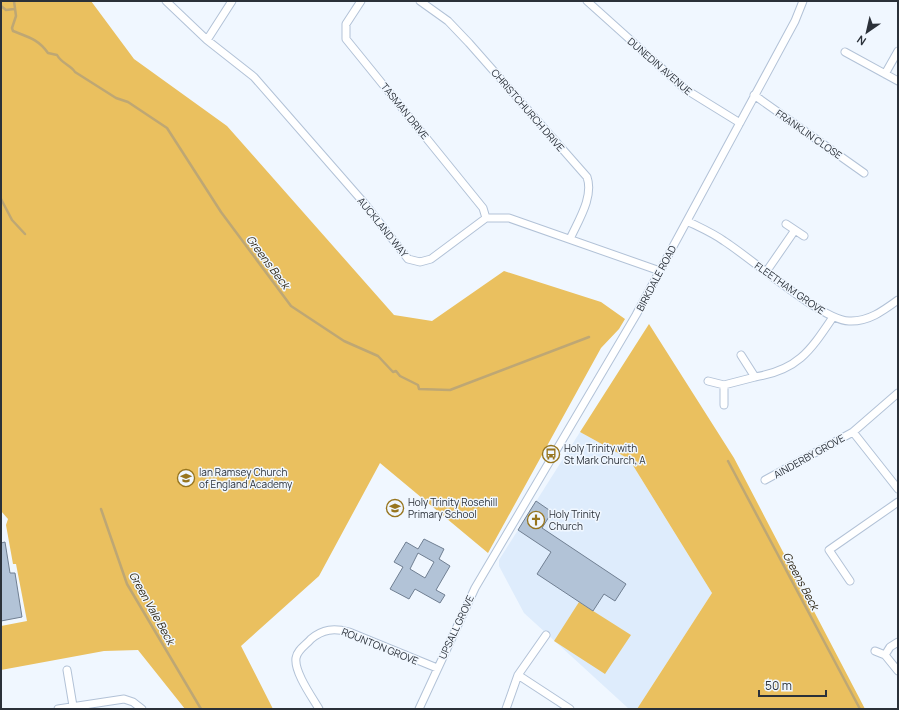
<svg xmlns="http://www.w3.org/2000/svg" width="899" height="710" font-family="Manrope,sans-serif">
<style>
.built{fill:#deecfc}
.green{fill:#eac05f}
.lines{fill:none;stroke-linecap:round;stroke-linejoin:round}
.stream{stroke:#bea774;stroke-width:2.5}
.building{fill:#b2c3d7;stroke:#707f92;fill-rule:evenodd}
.minor-casing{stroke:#b2c2d7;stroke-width:9}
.minor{stroke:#fff;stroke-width:7}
.labels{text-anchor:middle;stroke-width:3;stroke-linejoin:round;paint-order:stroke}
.street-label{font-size:10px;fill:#2b3139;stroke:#f0f7ff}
.poi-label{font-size:10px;fill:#2b3139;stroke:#f0f7ff;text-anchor:start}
.water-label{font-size:11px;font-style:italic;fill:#312917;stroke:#f0f7ff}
</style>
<rect width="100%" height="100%" fill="#f0f7ff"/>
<path class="built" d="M580,432L629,459L712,593L637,709H629L524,613L499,566V560Z"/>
<path class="green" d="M1,1H91L134,59L227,126L394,315L432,321L504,271L601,302L625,319L619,329L601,348L488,553L380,463L319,576L241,646L273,709H185L138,650L104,651L1,670V626L27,621L16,564H13L6,525L8,519L1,511Z
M649,324L734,458L865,709H637L712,593L629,459L580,432Z
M579,602L631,635L605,674L554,641Z"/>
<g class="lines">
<path class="stream" d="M14,1L16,16L12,28L13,31C28,37 38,39 48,53L57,55C62,64 71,65 75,72L116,98L128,102L167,128L221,212L291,306L344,341L378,356L393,372L396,371L400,376L418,385L419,389L450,390L589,337
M1,6L6,10L14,9
M1,199L12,220L25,234
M728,461L860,709
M101,509L127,584L201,709"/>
</g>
<path class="building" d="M536,501L552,512L542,528L626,584L615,601L604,594L593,611L537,574L551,552L518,530Z
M424,539L444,549L439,559L450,566L436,590L445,595L440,603L415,589L409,599L390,589L403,567L394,562L406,542L418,549ZM418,553L434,562L425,578L410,569Z
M5,542L10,573H15L22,617L1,621V543Z"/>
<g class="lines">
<g class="minor-casing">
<path id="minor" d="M166,1L207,40L254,77L365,204L408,259L420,262L431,259L486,218H509L660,271
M361,1L346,24V39L483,208L486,218
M420,1L448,21L469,43L587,177C594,197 578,221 570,239
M587,1L685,89L740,123
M207,40L232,1
M845,52L898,81
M885,74L898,51
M754,95L864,173
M687,221C699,227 713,233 724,241C751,258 821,320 849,321C868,322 883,311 898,300
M786,224L804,236
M766,272L795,230
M755,377C798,370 810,351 833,317
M708,381L724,385L755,377L741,355
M724,385V405
M853,432L898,393
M765,480L853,432L898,489
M850,581L829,550L898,502
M898,642L890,647L885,655L898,671
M875,651L885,655
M67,670L73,706
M518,675L570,709
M58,709L124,699L133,702L142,709
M319,709C312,697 294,672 296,658C297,650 306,645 311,639C323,629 334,628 349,632L437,668
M419,709L475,588L636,315L795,21L803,1
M506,709L518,675L546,635"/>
</g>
<use href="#minor" class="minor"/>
</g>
<defs>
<g id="bus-ring" transform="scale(0.9)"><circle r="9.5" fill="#f0f7ff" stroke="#97751e" stroke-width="1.5"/><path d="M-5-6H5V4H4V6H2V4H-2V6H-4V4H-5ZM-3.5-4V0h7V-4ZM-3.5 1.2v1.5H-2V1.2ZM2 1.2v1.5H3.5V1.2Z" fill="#97751e"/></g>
<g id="school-ring" transform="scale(0.9)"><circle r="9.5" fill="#f0f7ff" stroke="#97751e" stroke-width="1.5"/><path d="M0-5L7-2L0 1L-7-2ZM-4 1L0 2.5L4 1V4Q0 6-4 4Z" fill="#97751e"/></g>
<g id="church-ring" transform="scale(0.9)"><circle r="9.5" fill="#f0f7ff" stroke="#97751e" stroke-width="1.5"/><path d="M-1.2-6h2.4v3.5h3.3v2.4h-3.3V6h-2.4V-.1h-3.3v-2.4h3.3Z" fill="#97751e"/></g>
</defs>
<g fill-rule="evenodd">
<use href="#bus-ring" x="551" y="454"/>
<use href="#school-ring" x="186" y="478"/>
<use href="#school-ring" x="395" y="508"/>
<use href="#church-ring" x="536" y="520"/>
</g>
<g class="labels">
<g class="street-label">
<text transform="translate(660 66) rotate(41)" y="4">DUNEDIN AVENUE</text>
<text transform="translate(528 110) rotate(49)" y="4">CHRISTCHURCH DRIVE</text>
<text transform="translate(405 111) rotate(51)" y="4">TASMAN DRIVE</text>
<text transform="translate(809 134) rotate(35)" y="4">FRANKLIN CLOSE</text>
<text transform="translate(383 227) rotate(51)" y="4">AUCKLAND WAY</text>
<text transform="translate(656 278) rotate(-62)" y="4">BIRKDALE ROAD</text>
<text transform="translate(790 288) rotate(35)" y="4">FLEETHAM GROVE</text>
<text transform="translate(809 456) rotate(-29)" y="4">AINDERBY GROVE</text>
<text transform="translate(456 627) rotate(-65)" y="4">UPSALL GROVE</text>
<text transform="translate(380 646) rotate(22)" y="4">ROUNTON GROVE</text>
</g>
<g class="poi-label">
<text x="564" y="452">Holy Trinity with<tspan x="564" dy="12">St Mark Church, A</tspan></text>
<text x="199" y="476">Ian Ramsey Church<tspan x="199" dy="12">of England Academy</tspan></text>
<text x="408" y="506">Holy Trinity Rosehill<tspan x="408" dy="12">Primary School</tspan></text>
<text x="549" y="518">Holy Trinity<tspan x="549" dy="12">Church</tspan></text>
</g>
<g class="water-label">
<text transform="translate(268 262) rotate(53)" y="4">Greens Beck</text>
<text transform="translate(801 581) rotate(62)" y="4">Greens Beck</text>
<text transform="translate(152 608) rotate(61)" y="4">Green Vale Beck</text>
</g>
</g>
<rect width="899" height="710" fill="none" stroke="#2b3139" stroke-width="4"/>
<g transform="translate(867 32) rotate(214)" stroke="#f0f7ff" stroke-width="3" paint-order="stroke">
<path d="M0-3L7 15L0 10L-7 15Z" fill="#2b3139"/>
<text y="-6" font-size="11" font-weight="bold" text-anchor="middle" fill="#2b3139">N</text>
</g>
<path d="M759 690v6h67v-6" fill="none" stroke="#2b3139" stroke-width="2"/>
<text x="765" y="690" font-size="12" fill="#2b3139" stroke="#f0f7ff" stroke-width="3" paint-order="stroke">50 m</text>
</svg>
